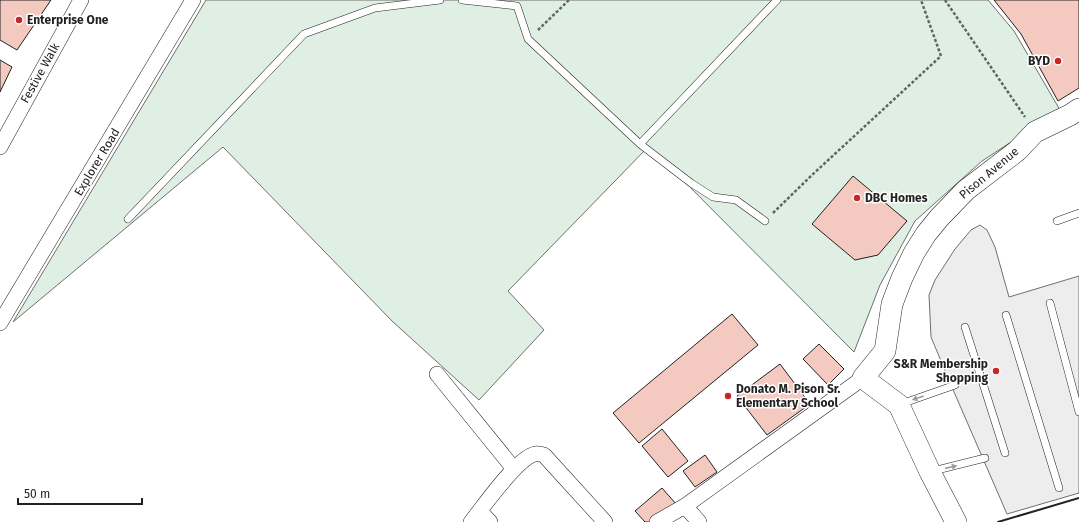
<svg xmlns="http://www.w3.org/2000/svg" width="1079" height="522" font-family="'Fira Sans',sans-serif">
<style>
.green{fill:#e0efe3;stroke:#6f6f6f}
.parking{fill:#ededed;stroke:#6f6f6f}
.building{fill:#f3c9c0;stroke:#222}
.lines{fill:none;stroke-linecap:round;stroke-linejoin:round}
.lane-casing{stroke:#222;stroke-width:8}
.street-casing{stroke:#222;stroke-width:16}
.secondary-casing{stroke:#222;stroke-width:22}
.path{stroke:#646464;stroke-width:2.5;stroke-dasharray:3 2;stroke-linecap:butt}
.lane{stroke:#fff;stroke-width:7}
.street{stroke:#fff;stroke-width:15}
.secondary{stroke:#fff;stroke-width:21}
.wall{stroke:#222;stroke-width:2}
.oneway{fill:#9c9c9c}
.poi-dot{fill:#c62828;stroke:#fff;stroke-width:1.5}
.labels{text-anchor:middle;stroke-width:3;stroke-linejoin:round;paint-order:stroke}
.poi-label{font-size:12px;font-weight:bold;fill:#222;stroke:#fff;text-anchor:start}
.street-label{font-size:12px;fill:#222;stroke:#fff}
</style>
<rect width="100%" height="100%" fill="#fff"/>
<path class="green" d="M206,0H988L1014,31L1060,110L982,161L915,221L880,285L854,352L649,146L508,291L544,330L479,400L392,321L223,147L13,322Z"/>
<path class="parking" d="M980,225L987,230L995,247L1009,297L1079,276V493L1007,514L951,385L931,337L929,295L935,280L955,249L971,230Z"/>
<path class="building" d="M0,0H51L17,50L0,40Z
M994,0H1079V88L1058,101L1021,34Z
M0,60L12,67L0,92Z
M853,176L907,221L878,255L855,260L812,224Z
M732,314L758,345L639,443L613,413Z
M819,344L844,369L828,385L803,359Z
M780,364L810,404L767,435L737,396Z
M662,429L688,461L668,477L642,446Z
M705,455L717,472L695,487L683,471Z
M662,488L677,505L657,522H645L635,511Z"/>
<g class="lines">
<g class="lane-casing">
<path id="lane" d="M462,0L517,6L528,39L640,144L691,183L713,197L736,200L765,221
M640,144L777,0
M128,219L304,34L375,8L440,0
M1057,221L1079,213
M1050,303L1079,412
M1006,315L1059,488
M965,327L1005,453
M901,404L955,385
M933,471L985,458"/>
</g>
<g class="street-casing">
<path id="street" d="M0,147L81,0
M0,323L193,0
M437,374L514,469
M685,506L699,522
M480,511L490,522
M471,522C484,506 517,458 535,454C538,453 541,454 544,455L605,522
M657,522L685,506L863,378"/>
</g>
<g class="secondary-casing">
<path id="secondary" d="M956,522L930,472L899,405L863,378L885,351L892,304L902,278L914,253L926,234L939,218L966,190L1017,151L1035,132L1070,115L1079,109"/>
</g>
<path class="path" d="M945,0L1025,117
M538,30L569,0
M773,213L812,175L941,56L921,0"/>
<use href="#lane" class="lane"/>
<use href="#street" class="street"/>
<use href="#secondary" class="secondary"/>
<path class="wall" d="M998,522L1079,498"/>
</g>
<defs><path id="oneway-solid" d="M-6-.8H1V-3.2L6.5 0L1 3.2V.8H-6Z"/></defs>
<g class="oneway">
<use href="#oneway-solid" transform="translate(918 398) rotate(161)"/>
<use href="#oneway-solid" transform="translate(951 467) rotate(-13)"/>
</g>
<g class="poi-dot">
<circle cx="19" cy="20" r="4"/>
<circle cx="1058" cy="61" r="4"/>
<circle cx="857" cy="198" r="4"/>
<circle cx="996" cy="371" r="4"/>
<circle cx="728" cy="396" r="4"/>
</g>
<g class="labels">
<g class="poi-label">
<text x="27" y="24">Enterprise One</text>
<text x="1050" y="65" text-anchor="end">BYD</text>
<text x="865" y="202">DBC Homes</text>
<text x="988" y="368" text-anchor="end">S&amp;R Membership<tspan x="988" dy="14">Shopping</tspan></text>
<text x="736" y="393">Donato M. Pison Sr.<tspan x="736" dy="14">Elementary School</tspan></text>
</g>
<g class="street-label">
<text transform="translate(40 73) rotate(-61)" y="4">Festive Walk</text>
<text transform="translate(97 162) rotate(-59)" y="4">Explorer Road</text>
<text transform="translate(989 173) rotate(-40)" y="4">Pison Avenue</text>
</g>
</g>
<path d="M18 498v6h124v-6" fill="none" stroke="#222222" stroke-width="2"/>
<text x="24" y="498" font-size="12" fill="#222222" stroke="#ffffff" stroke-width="3" paint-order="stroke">50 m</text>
</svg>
